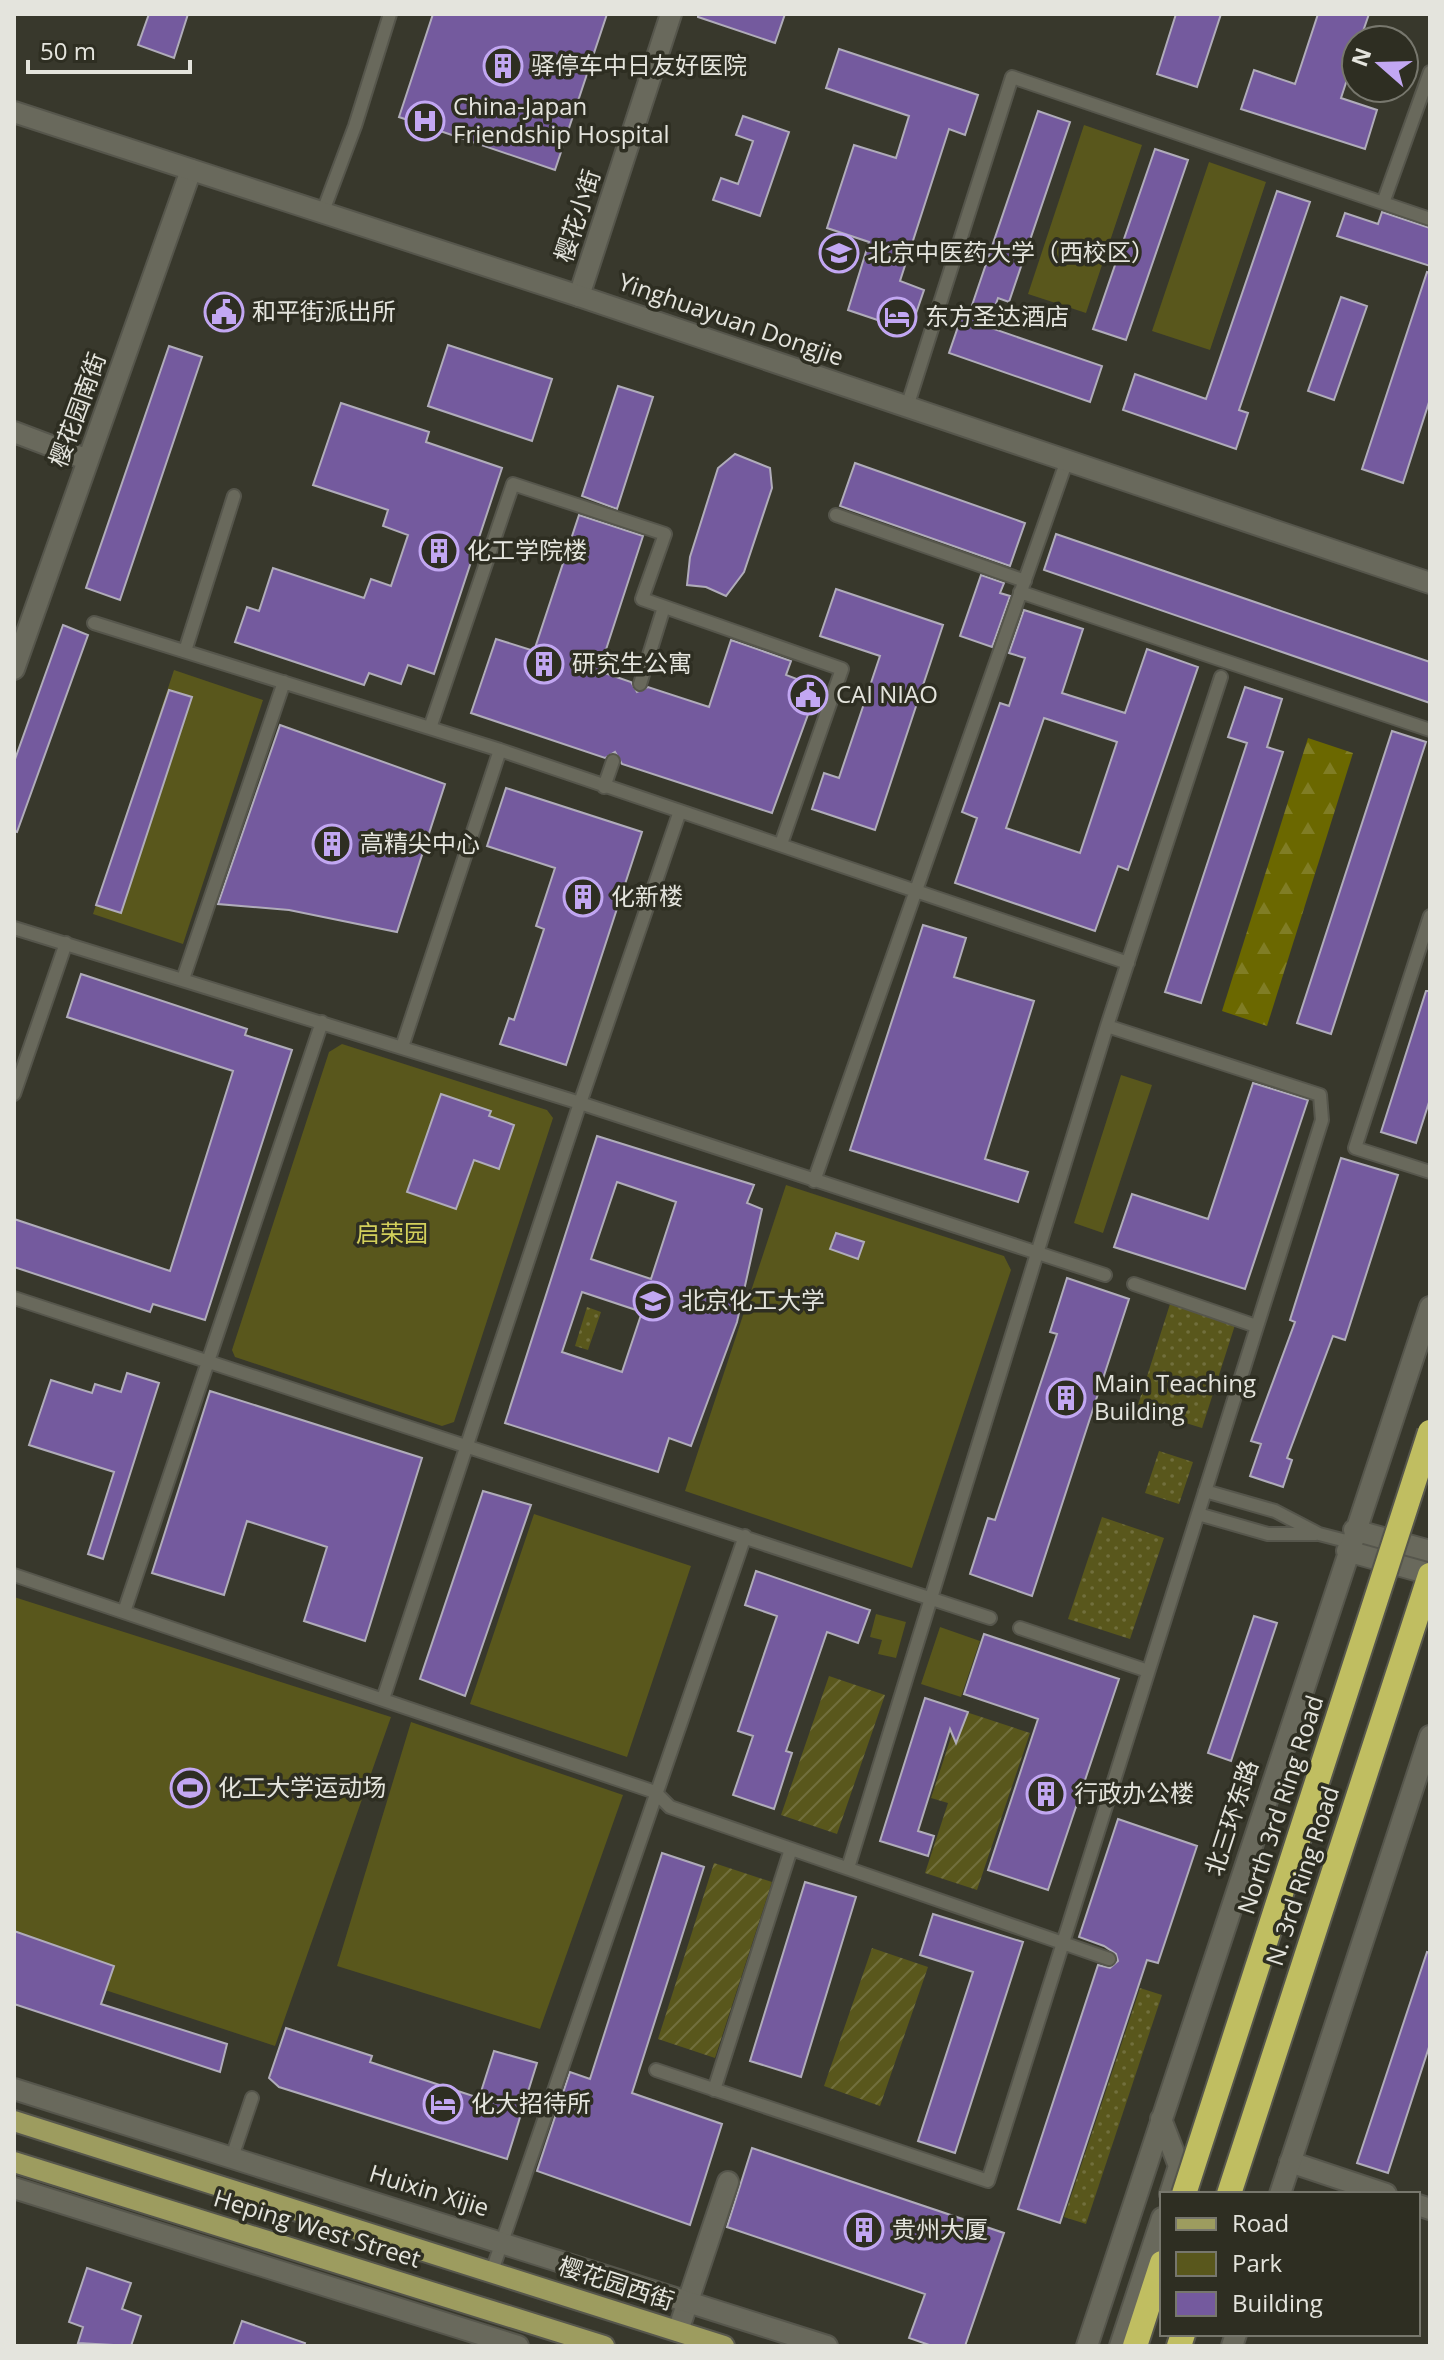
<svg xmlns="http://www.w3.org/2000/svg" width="1444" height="2360" font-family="'Open Sans','Noto Sans SC',sans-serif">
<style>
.grass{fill:url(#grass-dots)}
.forest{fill:url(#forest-firs)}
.park{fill:#59571c}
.garden{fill:url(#garden-furrows)}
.building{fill:#745a9e;stroke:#b0acba;stroke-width:2;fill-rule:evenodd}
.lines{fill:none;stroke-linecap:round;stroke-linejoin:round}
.lane-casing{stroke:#56564c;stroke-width:16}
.street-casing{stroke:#56564c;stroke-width:24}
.secondary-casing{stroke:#56564c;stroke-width:24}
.primary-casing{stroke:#56564c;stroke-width:24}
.highway-casing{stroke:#56564c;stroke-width:28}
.lane{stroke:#69695c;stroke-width:12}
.street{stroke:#69695c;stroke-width:20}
.secondary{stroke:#69695c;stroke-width:20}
.primary{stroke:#9d9c5f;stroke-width:20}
.highway{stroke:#c0be61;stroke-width:24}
.highway-bridge-casing{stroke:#56564c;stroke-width:28;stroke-linecap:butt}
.highway-bridge{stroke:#c0be61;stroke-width:24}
.labels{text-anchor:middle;stroke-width:7;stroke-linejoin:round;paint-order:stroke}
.poi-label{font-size:24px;fill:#e4e4dd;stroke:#2e2e22;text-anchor:start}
.street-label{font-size:24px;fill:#e4e4dd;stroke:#2e2e22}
.park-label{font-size:24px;fill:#d3d05b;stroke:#2e2e22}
</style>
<defs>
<pattern id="grass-dots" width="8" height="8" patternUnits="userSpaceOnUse" patternTransform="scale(2)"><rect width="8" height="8" fill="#59571c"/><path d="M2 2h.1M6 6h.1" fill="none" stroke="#716f3d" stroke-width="1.8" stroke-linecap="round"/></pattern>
<pattern id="forest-firs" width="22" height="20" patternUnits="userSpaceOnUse" patternTransform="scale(2)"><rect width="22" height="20" fill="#6b6800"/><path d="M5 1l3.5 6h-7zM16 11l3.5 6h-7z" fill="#807d25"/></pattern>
<pattern id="garden-furrows" width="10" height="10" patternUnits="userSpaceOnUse" patternTransform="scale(2)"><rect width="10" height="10" fill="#59571c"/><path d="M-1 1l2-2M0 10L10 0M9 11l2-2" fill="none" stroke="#716f3d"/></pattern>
</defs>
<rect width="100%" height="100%" fill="#38382c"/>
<path class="grass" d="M1170,1304L1235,1325L1202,1428L1137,1408Z
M587,1307L601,1312L588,1350L575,1346Z
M1159,1451L1193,1462L1179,1504L1145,1493Z
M1102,1517L1164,1538L1130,1639L1068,1619Z
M1140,1988L1162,1995L1086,2224L1064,2217Z"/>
<path class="forest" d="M1308,738L1353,753L1267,1026L1222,1011Z"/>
<path class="park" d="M1084,125L1142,145L1086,313L1028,294Z
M1209,162L1266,182L1210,350L1152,331Z
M174,670L263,700L183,944L93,914Z
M342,1044L547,1110L553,1118L454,1422L442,1426L235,1357L232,1350L329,1052Z
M1121,1075L1152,1085L1103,1233L1074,1223Z
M786,1185L1004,1256L1011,1270L912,1568L685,1491Z
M534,1514L691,1566L627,1757L470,1704Z
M14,1597L391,1717L275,2046L14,1960Z
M876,1614L906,1622L896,1658L878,1654L882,1640L870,1637Z
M940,1627L980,1641L961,1697L921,1684Z
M411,1722L623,1795L540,2029L337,1966Z"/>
<path class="garden" d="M829,1676L885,1695L837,1834L781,1815Z
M960,1710L1030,1733L977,1890L925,1873L948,1803L931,1798Z
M714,1863L772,1882L715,2058L658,2039Z
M872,1948L928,1967L880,2106L824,2086Z"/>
<path class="building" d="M149,14H188L174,58L138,45Z
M433,14H607L555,170L399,117Z
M698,14H785L775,43L698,17Z
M1176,14H1221L1197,87L1157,74Z
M1318,14H1369L1360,40H1356V52L1341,98L1377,110L1365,149L1241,109L1254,70L1295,84Z
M839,49L978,95L965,135L949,129L900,281L924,290L910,331L848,310L869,242L827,228L854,145L896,158L909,116L826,88Z
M1038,111L1070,122L1009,302L998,298L988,327L1102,366L1090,402L949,353L961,318L967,320Z
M743,116L789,132L760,216L713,200L721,178L738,184L753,141L736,135Z
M1155,149L1188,160L1126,340L1093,329Z
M1277,191L1310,202L1239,410L1248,413L1236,449L1123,410L1135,374L1206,399Z
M1382,212L1430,228V266L1337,236L1345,213L1378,224Z
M1427,272L1430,273V399L1403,483L1362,469Z
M1341,297L1367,306L1334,400L1308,391Z
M448,345L552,379L532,441L428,406Z
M169,346L202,357L120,600L86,588Z
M618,386L653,397L617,509L582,496Z
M341,403L429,432L426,442L502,468L434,674L408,665L401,684L369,673L364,685L235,642L247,607L259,611L273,568L364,598L371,579L391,586L408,535L383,526L388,510L313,485Z
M735,454L770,468L772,488L744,572L726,596L706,587L687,585L690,557L718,468Z
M855,463L1025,523L1010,566L840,506Z
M579,515L643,536L599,671L631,682L637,692L648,687L709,707L731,640L791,661L786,675L818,687L772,813L622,764L615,752L605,758L471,713L496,639L534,651Z
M1056,534L1430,662V703L1044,570Z
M981,575L1004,583L1000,593L1010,596L992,647L960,636Z
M836,589L943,625L875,830L812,809L824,773L839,778L880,656L820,636Z
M1024,610L1083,629L1062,693L1125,713L1147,649L1198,667L1128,870L1118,866L1095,931L955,883L977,818L962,812L1000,703L1009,706L1025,658L1009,653ZM1044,718L1117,742L1080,853L1006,828Z
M63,625L88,635L17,832L14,831V762Z
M1245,687L1282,699L1267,747L1283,752L1201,1003L1165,992L1247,743L1228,737Z
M169,690L192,697L121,913L96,905Z
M280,725L445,784L397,932L289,910L218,904Z
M1392,731L1426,742L1331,1034L1297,1023Z
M506,788L642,832L566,1065L500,1044L509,1018L514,1020L544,929L536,926L555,868L487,846Z
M923,925L966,938L954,977L1034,1001L985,1159L1028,1172L1018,1202L850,1150Z
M81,974L247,1029L245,1035L292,1050L205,1320L153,1304L150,1312L14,1267V1219L170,1271L233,1071L67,1017Z
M1426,991H1430V1099L1416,1143L1381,1132Z
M1253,1083L1308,1100L1245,1289L1114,1247L1132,1194L1208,1219Z
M441,1094L491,1111L489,1116L514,1125L499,1169L474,1160L456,1209L407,1192Z
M597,1136L754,1185L747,1203L762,1209L737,1322L691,1446L669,1438L658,1472L505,1423ZM617,1182L676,1202L651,1279L591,1259ZM582,1292L642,1312L622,1372L562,1352Z
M1341,1158L1398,1175L1345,1340L1333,1336L1287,1458L1292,1460L1283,1487L1250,1476L1261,1444L1251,1441L1295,1322L1290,1320Z
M836,1233L864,1242L858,1259L830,1249Z
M1067,1278L1129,1299L1032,1596L970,1574L988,1518L995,1520L1057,1334L1050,1332Z
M127,1373L159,1383L103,1559L88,1554L114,1472L29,1445L51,1380L92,1393L95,1384L121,1392Z
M210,1391L422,1458L365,1641L304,1621L327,1547L247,1521L224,1595L152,1573Z
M483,1491L531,1505L465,1696L420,1679Z
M756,1571L870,1610L858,1643L827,1632L786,1751L792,1753L774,1809L733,1795L753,1736L738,1731L777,1616L745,1605Z
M1254,1616L1277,1623L1231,1761L1208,1753Z
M984,1634L1119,1679L1048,1890L988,1870L1038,1719L964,1694Z
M925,1698L968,1712L956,1743L950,1729L918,1831L934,1836L928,1856L880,1841Z
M1118,1819L1197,1846L1158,1963L1147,1960L1060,2223L1018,2209L1098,1965L1110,1968L1118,1961L1116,1954L1104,1946L1079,1937Z
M662,1853L704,1867L632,2093L722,2124L690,2225L537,2171L570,2072L590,2079Z
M805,1882L856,1897L801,2077L750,2061Z
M933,1914L1023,1942L955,2153L918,2141L973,1972L920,1955Z
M14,1931L114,1966L101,2004L227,2044L220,2072L14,2004Z
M1427,1952L1430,1953V2044L1388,2173L1357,2163Z
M286,2028L372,2056L370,2062L479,2098L494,2051L537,2063L507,2159L279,2087L269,2078Z
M752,2148L1004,2233L965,2346H932L909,2338L925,2294L727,2227Z
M87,2268L131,2283L122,2309L141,2316L131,2346L78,2343L83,2327L69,2322Z
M242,2321L305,2343L304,2346H233Z"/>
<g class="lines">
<g class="lane-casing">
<path id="lane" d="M1383,203L1430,219
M322,214L355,126L390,14
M907,407L1012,77L1383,203L1430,72
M836,515L1025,581
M1020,592L1430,730
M94,623L500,750L1128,963
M185,651L234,496
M640,684L664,607
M430,728L513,484L665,534L642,599L842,669L781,844
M604,787L613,761
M1430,916L1355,1148L1430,1172
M14,928L580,1103L1105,1275
M183,979L284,682
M402,1047L500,750
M14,1094L66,943
M814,1181L1067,460
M1134,1284L1256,1326
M14,1298L990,1618
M1205,1491L1275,1511L1319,1534L1350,1542
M1198,1514L1268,1534H1316
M14,1575L655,1792L670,1807L1109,1959
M124,1612L322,1022
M1020,1628L1148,1671
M383,1699L580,1103L680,811
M848,1868L1107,1026L1221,677
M656,2070L988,2181L1322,1120L1320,1095L1107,1026
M714,2090L791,1849
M232,2157L252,2098
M492,2271L745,1536"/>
</g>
<g class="street-casing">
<path id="street" d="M579,296L671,14
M14,432L88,460
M14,669L191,170
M1290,2162L1386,2194
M1418,2205L1430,2209
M678,2331L728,2182"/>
</g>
<g class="secondary-casing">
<path id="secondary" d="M14,112L579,296L1430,583
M1354,1530L1430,1551
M1347,1551L1430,1574
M14,2089L827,2346
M1161,2119L1179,2166L1170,2194
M14,2188L518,2346
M1280,2194L1430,1736
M1087,2346L1430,1307
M1120,2346L1162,2218
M1232,2346L1236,2334"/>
</g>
<g class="primary-casing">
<path id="primary" d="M14,2121L724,2346
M14,2162L604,2346"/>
</g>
<g class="highway-casing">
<path id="highway" d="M1229,2194L1430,1575
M1135,2346L1162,2263
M1179,2346L1183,2334"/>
</g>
<use href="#lane" class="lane"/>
<use href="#street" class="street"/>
<use href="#secondary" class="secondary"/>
<use href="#primary" class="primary"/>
<use href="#highway" class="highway"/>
<g class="highway-bridge-casing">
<path id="highway-bridge" d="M1184,2194L1430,1432"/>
</g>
<use href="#highway-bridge" class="highway-bridge"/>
</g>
<defs>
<g id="building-ring" transform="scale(2)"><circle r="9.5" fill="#2e2e22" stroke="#c2a7f2" stroke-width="1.5"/><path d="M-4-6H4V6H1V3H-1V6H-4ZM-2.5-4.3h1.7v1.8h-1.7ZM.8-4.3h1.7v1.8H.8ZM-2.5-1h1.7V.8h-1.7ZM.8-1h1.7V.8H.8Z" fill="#c2a7f2"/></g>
<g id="hospital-ring" transform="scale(2)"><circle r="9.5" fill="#2e2e22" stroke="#c2a7f2" stroke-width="1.5"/><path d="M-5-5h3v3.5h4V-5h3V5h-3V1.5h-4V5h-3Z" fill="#c2a7f2"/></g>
<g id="university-ring" transform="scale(2)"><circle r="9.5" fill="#2e2e22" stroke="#c2a7f2" stroke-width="1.5"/><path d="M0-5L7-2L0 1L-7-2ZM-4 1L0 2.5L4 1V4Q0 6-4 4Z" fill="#c2a7f2"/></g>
<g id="civic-ring" transform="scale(2)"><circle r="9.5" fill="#2e2e22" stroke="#c2a7f2" stroke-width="1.5"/><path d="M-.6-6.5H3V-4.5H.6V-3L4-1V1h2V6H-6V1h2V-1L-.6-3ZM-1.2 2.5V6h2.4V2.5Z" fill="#c2a7f2"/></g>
<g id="hotel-ring" transform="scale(2)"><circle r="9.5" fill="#2e2e22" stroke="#c2a7f2" stroke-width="1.5"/><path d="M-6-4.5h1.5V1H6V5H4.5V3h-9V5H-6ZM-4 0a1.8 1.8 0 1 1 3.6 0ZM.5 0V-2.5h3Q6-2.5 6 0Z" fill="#c2a7f2"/></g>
<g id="stadium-ring" transform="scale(2)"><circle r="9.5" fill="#2e2e22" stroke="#c2a7f2" stroke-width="1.5"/><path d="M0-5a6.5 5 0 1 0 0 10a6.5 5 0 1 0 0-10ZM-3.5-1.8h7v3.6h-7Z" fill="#c2a7f2"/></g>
</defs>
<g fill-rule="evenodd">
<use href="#building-ring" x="503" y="66"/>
<use href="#hospital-ring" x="425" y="121"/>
<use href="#university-ring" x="839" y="253"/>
<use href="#civic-ring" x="224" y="312"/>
<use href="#hotel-ring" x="897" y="317"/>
<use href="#building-ring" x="439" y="551"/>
<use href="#building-ring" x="544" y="664"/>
<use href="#civic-ring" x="808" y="695"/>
<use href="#building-ring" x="332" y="844"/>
<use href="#building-ring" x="583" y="897"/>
<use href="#university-ring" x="653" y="1301"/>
<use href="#building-ring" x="1066" y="1398"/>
<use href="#stadium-ring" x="190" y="1788"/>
<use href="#building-ring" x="1046" y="1794"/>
<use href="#hotel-ring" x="443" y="2104"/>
<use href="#building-ring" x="864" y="2230"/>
</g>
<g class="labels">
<g class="poi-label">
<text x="531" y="74">驿停车中日友好医院</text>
<text x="453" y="115">China-Japan<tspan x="453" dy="28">Friendship Hospital</tspan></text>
<text x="867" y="261">北京中医药大学（西校区）</text>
<text x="252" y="320">和平街派出所</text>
<text x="925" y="325">东方圣达酒店</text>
<text x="467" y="559">化工学院楼</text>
<text x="572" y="672">研究生公寓</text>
<text x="836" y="703">CAI NIAO</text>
<text x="360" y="852">高精尖中心</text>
<text x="611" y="905">化新楼</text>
<text x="681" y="1309">北京化工大学</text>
<text x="1094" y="1392">Main Teaching<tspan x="1094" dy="28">Building</tspan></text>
<text x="218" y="1796">化工大学运动场</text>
<text x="1074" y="1802">行政办公楼</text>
<text x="471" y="2112">化大招待所</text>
<text x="892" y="2238">贵州大厦</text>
</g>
<g class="street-label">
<text transform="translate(578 216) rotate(-72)" y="8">樱花小街</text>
<text transform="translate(731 320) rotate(19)" y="8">Yinghuayuan Dongjie</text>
<text transform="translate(78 410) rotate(-70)" y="8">樱花园南街</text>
<text transform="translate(1281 1805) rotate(-72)" y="8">North 3rd Ring Road</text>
<text transform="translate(1232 1818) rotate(-72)" y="8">北三环东路</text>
<text transform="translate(1303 1876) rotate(-72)" y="8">N. 3rd Ring Road</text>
<text transform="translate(429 2191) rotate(17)" y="8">Huixin Xijie</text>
<text transform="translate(317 2229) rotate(17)" y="8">Heping West Street</text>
<text transform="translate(616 2284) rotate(18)" y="8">樱花园西街</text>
</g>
<g class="park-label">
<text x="392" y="1242">启荣园</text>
</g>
</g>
<rect width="1444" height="2360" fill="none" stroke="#e4e4dd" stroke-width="32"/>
<rect x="1160" y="2192" width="260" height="144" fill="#2e2e22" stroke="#77776d" stroke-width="2"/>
<rect x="1176" y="2218" width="40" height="12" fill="#9d9c5f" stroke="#77776d" stroke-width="2"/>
<text x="1232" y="2232" font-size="24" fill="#e4e4dd">Road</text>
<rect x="1176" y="2252" width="40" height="24" fill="#59571c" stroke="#77776d" stroke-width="2"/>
<text x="1232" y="2272" font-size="24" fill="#e4e4dd">Park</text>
<rect x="1176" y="2292" width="40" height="24" fill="#745a9e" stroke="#77776d" stroke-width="2"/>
<text x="1232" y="2312" font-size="24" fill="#e4e4dd">Building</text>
<g transform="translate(1380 64) rotate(290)"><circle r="38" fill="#2e2e22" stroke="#77776d" stroke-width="2"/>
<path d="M0-6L14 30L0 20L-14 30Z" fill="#c2a7f2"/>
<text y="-12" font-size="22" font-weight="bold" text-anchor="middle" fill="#e4e4dd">N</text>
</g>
<path d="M28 60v12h162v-12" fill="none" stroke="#e4e4dd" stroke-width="4"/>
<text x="40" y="60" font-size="24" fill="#e4e4dd" stroke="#2e2e22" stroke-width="6" paint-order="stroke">50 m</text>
</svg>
